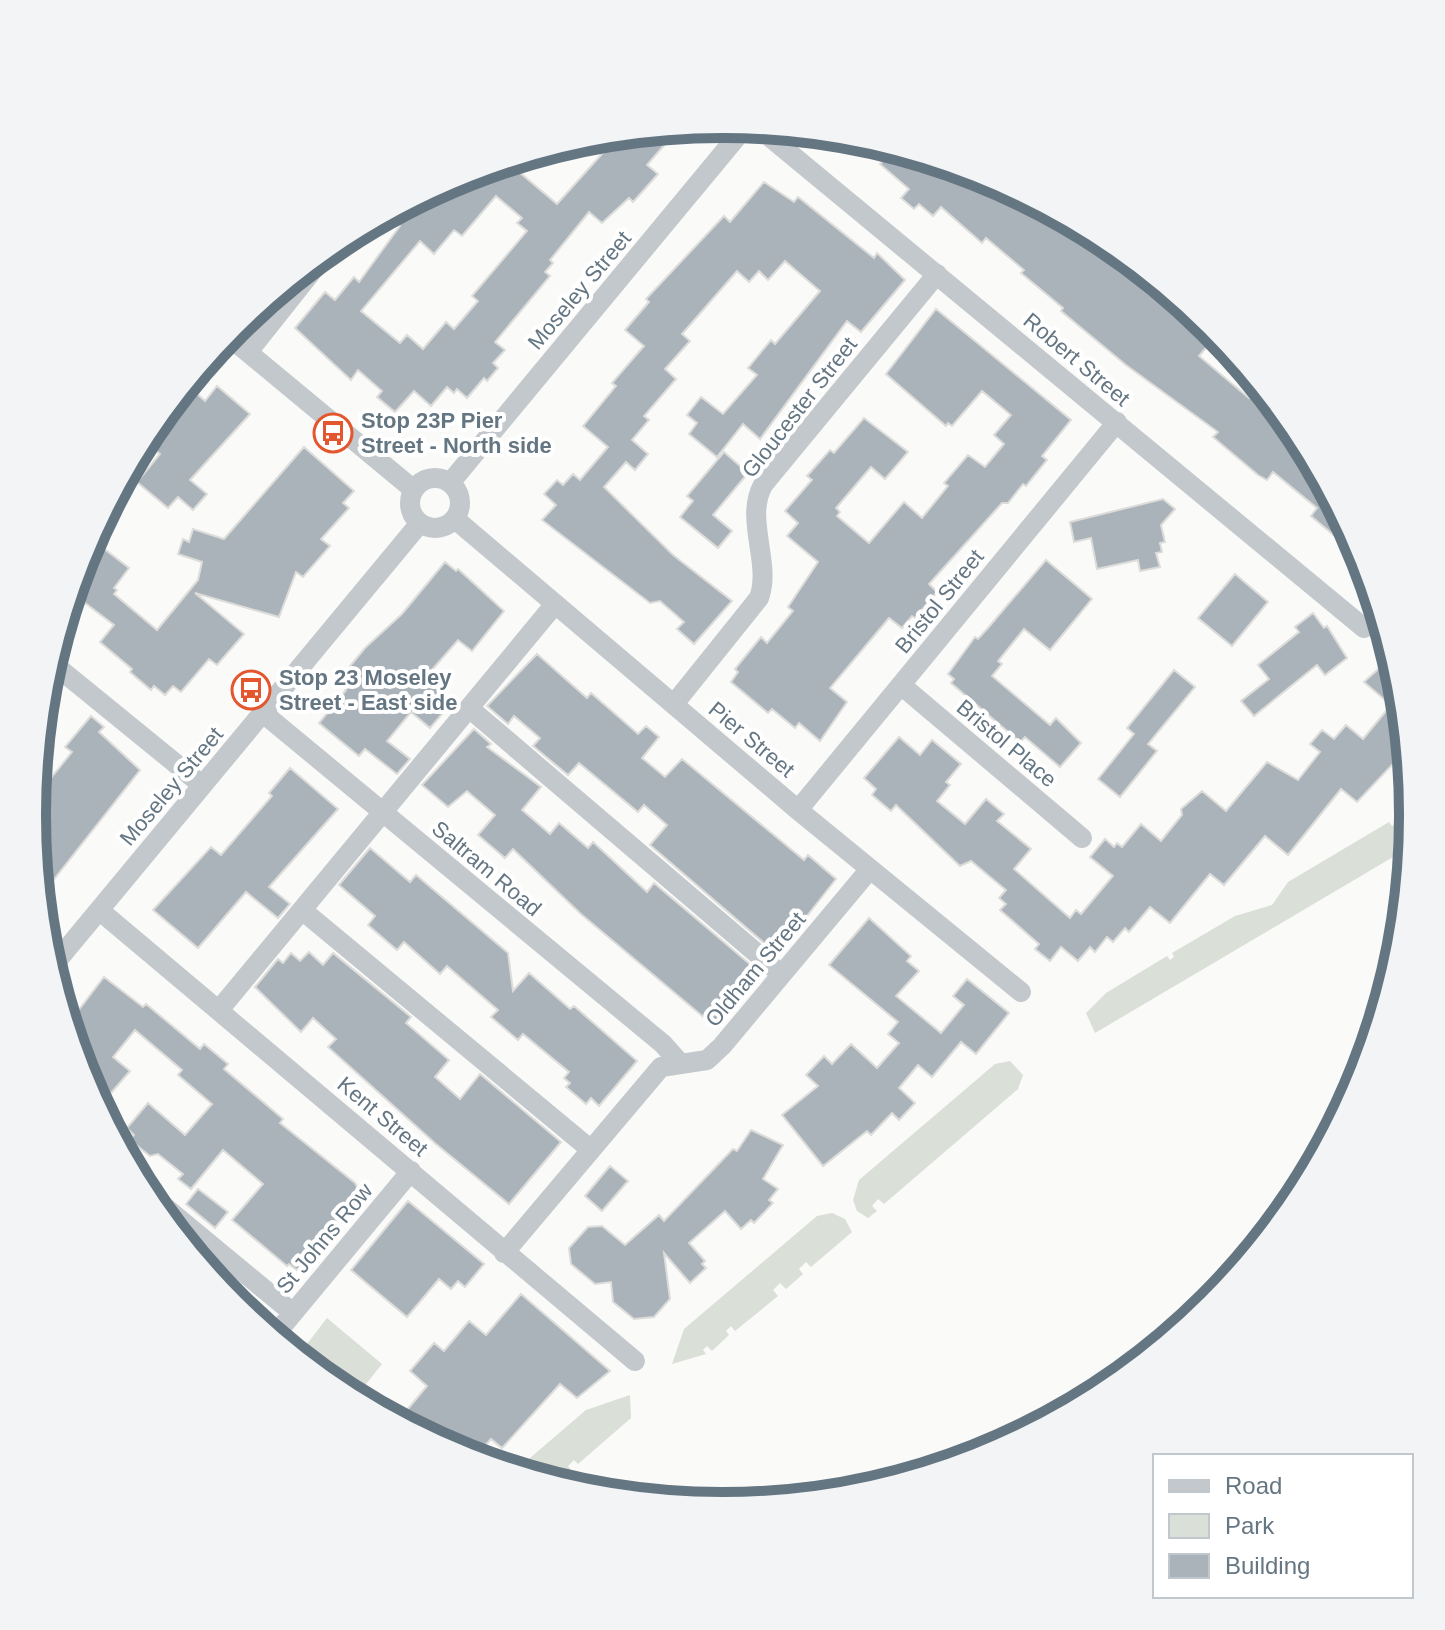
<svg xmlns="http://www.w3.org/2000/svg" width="1445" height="1630" font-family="Helvetica,sans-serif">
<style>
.green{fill:#dadfd7}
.building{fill:#aab3b9;stroke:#dcdcda;stroke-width:2;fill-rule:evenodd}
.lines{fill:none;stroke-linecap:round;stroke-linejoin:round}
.minor{stroke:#c3c8cc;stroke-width:20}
.labels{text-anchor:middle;stroke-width:8;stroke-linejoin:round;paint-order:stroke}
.street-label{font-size:22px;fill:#657683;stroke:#fff}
.poi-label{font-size:22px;font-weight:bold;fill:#657683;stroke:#fff;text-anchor:start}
.rim{fill:none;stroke:#657683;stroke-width:10}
</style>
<rect width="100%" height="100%" fill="#fafaf8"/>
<path class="green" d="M1412,808L1410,847L1095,1033L1086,1013L1106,993L1167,956L1170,960L1174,957L1172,953L1235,916L1272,905L1288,882L1389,822L1392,826L1396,823L1394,819Z
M1010,1061L1023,1075L1018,1089L884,1204L878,1199L872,1206L877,1211L868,1218L857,1211L853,1200L859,1180L995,1064Z
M832,1213L845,1219L852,1232L811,1267L806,1262L799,1269L803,1274L786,1289L780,1283L773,1290L778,1296L735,1331L731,1326L726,1331L729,1335L712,1351L707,1346L703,1350L706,1354L672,1364L684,1329L817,1216Z
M327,1318L382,1364L362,1389L307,1344Z
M630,1395L631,1418L578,1464L574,1460L568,1466L571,1470L556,1483L516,1470L586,1410Z"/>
<path class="building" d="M678,129L647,165L658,174L633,202L629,198L602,223L589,212L550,260L553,263L545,272L550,276L495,342L505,350L493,363L498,368L487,381L484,378L467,398L457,389L454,393L447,387L431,406L414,391L395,412L377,397L382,391L358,370L351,380L295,328L325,292L335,300L354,277L359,282L400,226L387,215L459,177L531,155L518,171L557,204L619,135ZM496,196L522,218L517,223L527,231L472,296L478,301L454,329L446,322L423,349L407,335L400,343L361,311L420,241L434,254L454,230L462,236Z
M894,149L987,177L1097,236L1093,241L1186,319L1192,312L1211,327L1217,335L1199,356L1249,398L1256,390L1262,395L1264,392L1297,432L1350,532L1342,542L1311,516L1317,508L1273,472L1267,480L1258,475L1213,437L1218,432L1126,365L1061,311L1063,308L1021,273L1024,270L986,238L982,243L941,207L933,216L919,204L914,209L901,198L909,189L880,164Z
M764,182L794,202L798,197L874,258L877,253L905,280L861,332L847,321L760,439L743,424L717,457L689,434L697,423L687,415L701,397L723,414L757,375L748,368L771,340L775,344L820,291L785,261L768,280L759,271L749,282L737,271L682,334L690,341L665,369L676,379L644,416L649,420L632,440L648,454L635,470L626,462L604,487L673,555L732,601L694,644L677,629L684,622L660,601L650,603L542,520L556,505L544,494L557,480L563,485L573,474L580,480L608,447L583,426L616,386L612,383L644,346L625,330L649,302L646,299L724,216L730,222Z
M936,309L1071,420L1042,456L1047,460L1026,486L1023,484L1008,503H1002L929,584L937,592L915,618L912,616L902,628L889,618L830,688L847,702L820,741L799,723L795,728L772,709L768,713L731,682L738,672L735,669L761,637L767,643L793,611L788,607L818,562L787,536L798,523L785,511L812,480L807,476L830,450L834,453L864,418L908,452L885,479L871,467L836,508L840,512L837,516L869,543L904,502L922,518L948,486L944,483L968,455L985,467L1004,444L994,435L1011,415L982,391L952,426L948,423L946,426L886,374Z
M187,385L205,401L217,386L250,414L190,480L207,494L193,510L178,497L168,508L137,482L160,454L144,440Z
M304,447L354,491L343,503L349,508L321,539L330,546L303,577L296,572L279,617L195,593L244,634L217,665L209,659L181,692L173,686L165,695L154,686L151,690L130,672L132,669L100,642L114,625L72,593L78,573L99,545L129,568L114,588L117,590L114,594L157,630L198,580L202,562L178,554L183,539L189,542L193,529L224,539Z
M724,452L748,473L713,515L732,531L718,548L680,517L693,501L687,496Z
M1163,499L1175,509L1161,525L1165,542L1160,543L1162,552L1156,553L1160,567L1140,571L1138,560L1097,569L1091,538L1074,542L1070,522Z
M1046,560L1092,599L1050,650L1024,629L998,661L1002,664L992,676L1050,725L1056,718L1081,743L1060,767L1025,737L1020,742L951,683L954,679L948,674L975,637L978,639L988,628Z
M445,562L456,571L458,569L504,611L472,651L458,640L431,671L449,686L432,706L442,714L430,728L411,712L387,741L410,759L397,774L365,749L359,756L319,723L346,690L337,682L365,648L402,614Z
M1235,574L1268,602L1232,646L1198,618Z
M1313,613L1324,628L1327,626L1347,658L1325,675L1317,665L1254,716L1241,701L1269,679L1258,665L1299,632L1295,627Z
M537,654L587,698L591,693L638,734L646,726L659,737L642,758L665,777L682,759L804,860L808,855L836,879L777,954L650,845L667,825L644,805L638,812L579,763L568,775L533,746L540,738L514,716L508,724L487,706Z
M1384,664L1400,681L1407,749L1357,802L1341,789L1288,855L1265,836L1224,885L1210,874L1170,923L1150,907L1129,932L1125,928L1113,942L1107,937L1095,952L1090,947L1078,961L1061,947L1050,961L1035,949L1039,944L1000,910L1006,904L999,898L1006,890L971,861L960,866L896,805L891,811L872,795L876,789L864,778L899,737L920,755L932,740L961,764L946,782L950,785L937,801L965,824L986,799L1004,814L997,821L1031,849L1014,869L1070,918L1076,910L1081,914L1113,876L1090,857L1105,839L1114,847L1117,843L1122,847L1141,824L1161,841L1182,815L1181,809L1202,791L1226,811L1267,762L1298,780L1320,752L1310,744L1322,730L1334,739L1346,725L1363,739L1391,705L1364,682Z
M1174,670L1195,687L1148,744L1157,751L1120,797L1098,779L1134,734L1127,728Z
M91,716L104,727L99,732L140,770L40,897L34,799L72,752L65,747Z
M474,729L491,744L487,747L541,787L522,810L550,834L559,823L588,848L593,842L647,892L654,883L758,971L713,1025L581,914L513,849L505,858L478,835L495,815L467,791L448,807L422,785Z
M290,768L338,809L269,887L290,904L278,918L246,892L198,948L153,910L211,847L221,855L272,796L269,793Z
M370,848L410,882L416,875L508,953L513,991L529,973L570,1009L574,1006L637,1061L599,1106L591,1098L586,1104L566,1087L570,1083L564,1078L569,1072L523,1034L518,1040L491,1017L498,1010L447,966L440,974L404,942L397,950L368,925L375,916L339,885Z
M869,918L911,956L907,961L919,971L896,996L941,1033L964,1005L953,996L967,979L1009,1013L976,1054L961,1042L932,1077L918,1065L899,1088L915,1103L899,1120L892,1113L871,1135L867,1131L823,1166L782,1115L818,1086L806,1075L824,1056L832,1064L851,1044L877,1068L899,1043L888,1034L898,1022L829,965Z
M309,952L323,965L333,953L411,1017L406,1023L449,1060L435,1077L460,1099L480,1074L561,1142L509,1204L436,1144L328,1047L336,1039L313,1018L301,1032L255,987L278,959L283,963L291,953L300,961Z
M104,977L143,1007L146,1004L200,1049L204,1044L228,1064L224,1069L283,1119L280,1123L355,1183L359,1190L297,1270L289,1264L287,1266L232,1220L263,1184L223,1150L191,1189L178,1179L183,1174L158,1154L150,1156L130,1140L134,1135L127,1128L148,1103L185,1135L212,1104L178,1075L182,1070L135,1030L113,1057L130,1071L99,1107L84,1079L68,1024Z
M751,1130L783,1145L763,1179L778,1189L769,1200L773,1203L754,1223L751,1220L741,1229L725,1211L689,1243L705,1261L702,1264L706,1268L690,1283L664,1253L670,1299L654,1317L634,1319L613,1302L611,1282L595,1284L571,1264L569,1248L588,1227L602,1226L625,1245L659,1215L664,1221L733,1149L737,1151Z
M610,1166L628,1181L602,1211L585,1196Z
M198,1189L228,1212L215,1228L186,1204Z
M408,1201L484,1264L465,1287L458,1281L451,1289L439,1279L407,1317L351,1270Z
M521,1294L610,1371L577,1398L560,1384L502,1448L491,1439L474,1458L458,1453L424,1435L402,1416L427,1386L410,1371L434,1343L444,1351L469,1321L486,1335Z"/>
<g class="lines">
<path class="minor" d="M759,128L1364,628
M227,335L414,490
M248,352L333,245
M410 503a25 25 0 1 1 50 0a25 25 0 1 1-50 0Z
M450,483L745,127
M455,519L798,810L1021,992
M51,662L202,785
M901,685L1082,838
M674,704L759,598C772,563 744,519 763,485L937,274
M469,708L781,974
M263,713L663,1044L679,1062
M798,810L1117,422
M99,910L635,1361
M302,910L590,1149
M51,968L420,523
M219,1010L555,604
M143,1189L293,1313
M504,1253L661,1067L707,1060L722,1046L870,869
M274,1336L411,1171"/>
</g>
<defs>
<g id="bus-ring" transform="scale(2)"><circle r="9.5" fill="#fff" stroke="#e4572e" stroke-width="1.5"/><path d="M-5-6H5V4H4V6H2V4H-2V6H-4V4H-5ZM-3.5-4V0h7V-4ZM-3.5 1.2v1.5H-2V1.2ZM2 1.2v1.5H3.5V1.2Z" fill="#e4572e"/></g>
</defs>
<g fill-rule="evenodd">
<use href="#bus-ring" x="333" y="433"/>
<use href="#bus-ring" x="251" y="690"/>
</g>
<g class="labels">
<g class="street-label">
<text transform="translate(579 290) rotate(-50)" y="8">Moseley Street</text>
<text transform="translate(1077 359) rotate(40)" y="8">Robert Street</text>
<text transform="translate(799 407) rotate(-52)" y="8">Gloucester Street</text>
<text transform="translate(939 601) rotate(-51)" y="8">Bristol Street</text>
<text transform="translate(752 739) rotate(40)" y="8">Pier Street</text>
<text transform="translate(1007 743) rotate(40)" y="8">Bristol Place</text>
<text transform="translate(171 786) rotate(-50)" y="8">Moseley Street</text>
<text transform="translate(487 868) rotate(40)" y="8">Saltram Road</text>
<text transform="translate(755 969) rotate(-50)" y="8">Oldham Street</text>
<text transform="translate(383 1116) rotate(40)" y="8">Kent Street</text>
<text transform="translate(324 1238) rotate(-50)" y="8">St Johns Row</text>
</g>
<g class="poi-label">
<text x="361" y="428">Stop 23P Pier<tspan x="361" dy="25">Street - North side</tspan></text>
<text x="279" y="685">Stop 23 Moseley<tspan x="279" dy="25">Street - East side</tspan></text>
</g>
</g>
<path d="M0 0H1445V1630H0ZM722 138H723A676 676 0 0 1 1399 814V816A676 676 0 0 1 723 1492H722A676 676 0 0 1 46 816V814A676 676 0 0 1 722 138Z" fill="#f3f4f5" fill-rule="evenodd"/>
<path class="rim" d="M722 138H723A676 676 0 0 1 1399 814V816A676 676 0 0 1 723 1492H722A676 676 0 0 1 46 816V814A676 676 0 0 1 722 138Z"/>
<rect x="1153" y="1454" width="260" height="144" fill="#ffffff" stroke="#c1c8cd" stroke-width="2"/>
<rect x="1169" y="1480" width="40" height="12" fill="#c3c8cc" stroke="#c1c8cd" stroke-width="2"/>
<text x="1225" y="1494" font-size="24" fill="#657683">Road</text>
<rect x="1169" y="1514" width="40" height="24" fill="#dadfd7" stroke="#c1c8cd" stroke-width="2"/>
<text x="1225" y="1534" font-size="24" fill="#657683">Park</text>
<rect x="1169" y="1554" width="40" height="24" fill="#aab3b9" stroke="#c1c8cd" stroke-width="2"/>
<text x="1225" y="1574" font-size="24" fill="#657683">Building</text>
</svg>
